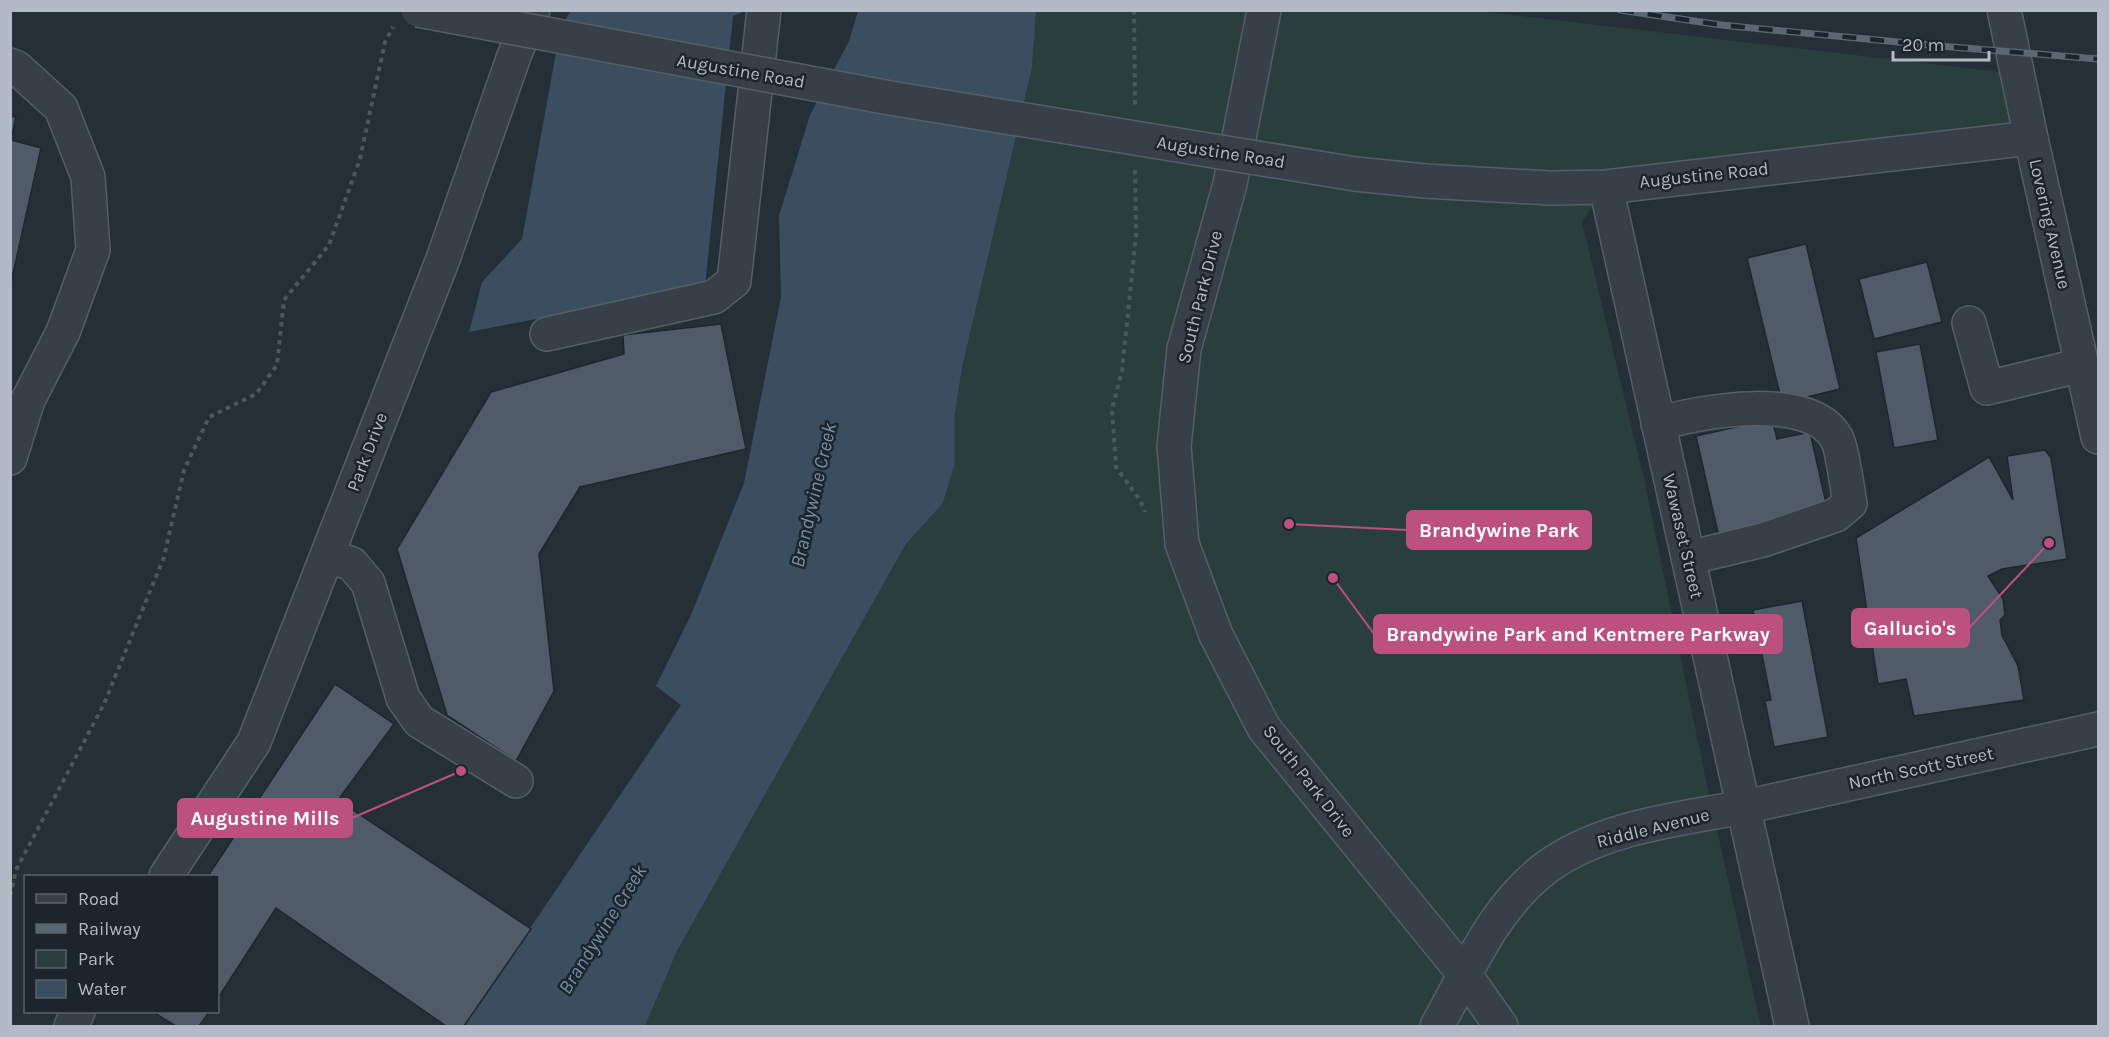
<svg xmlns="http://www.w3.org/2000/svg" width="2109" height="1037" font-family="Karla,sans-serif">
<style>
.green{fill:#293e3d}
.water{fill:#3a4e60}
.building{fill:#4f5b67;stroke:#1e2730;stroke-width:1.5}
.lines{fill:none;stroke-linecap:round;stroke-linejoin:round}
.minor-casing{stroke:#555e67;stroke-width:36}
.path{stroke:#475a5a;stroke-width:4;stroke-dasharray:4.5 4.5;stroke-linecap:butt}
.minor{stroke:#374049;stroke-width:33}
.rail-casing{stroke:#5b6772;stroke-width:7}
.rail{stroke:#1c252e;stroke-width:4.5;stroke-dasharray:14;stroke-linecap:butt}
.minor-bridge-casing{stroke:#555e67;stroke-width:36;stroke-linecap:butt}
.minor-bridge{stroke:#374049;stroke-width:33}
.labels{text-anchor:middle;stroke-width:5;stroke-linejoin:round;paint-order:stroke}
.street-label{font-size:18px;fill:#b2bbc5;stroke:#1c252e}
.water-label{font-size:20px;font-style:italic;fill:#758fa6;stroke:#1c252e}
.leader{fill:none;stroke:#bc5180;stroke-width:2}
.callout-dot{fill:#bc5180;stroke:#1c252e;stroke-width:2}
.callout{fill:#bc5180;stroke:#bc5180;stroke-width:2}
.callout-label{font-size:20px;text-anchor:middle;font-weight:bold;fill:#fff}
</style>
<rect width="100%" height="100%" fill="#242f38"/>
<path class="green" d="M1036,11H1478L2018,74L2031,138L1606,186L1582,222L1645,483L1708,790L1761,1026H645L677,951L906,544L943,503L954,466V419L962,368L1032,68Z"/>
<path class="water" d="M570,11H746L733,16L705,286L469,332L482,282L522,239L560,31Z
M858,11H1036L1032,68L962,368L954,419V466L943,503L906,544L677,951L645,1026H464L681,705L656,686L691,615L744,483L781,297L779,216L810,115L849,41Z"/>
<path class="building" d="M10,116L16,117L11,140L41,148L10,287Z
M1806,244L1840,389L1782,403L1747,258Z
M1927,262L1942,322L1874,339L1859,279Z
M721,324L746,449L580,487L539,554L554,691L516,761L447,715L397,549L491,392L624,354L623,335Z
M1920,344L1938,440L1894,448L1876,352Z
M1772,419L1777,439L1810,432L1828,512L1719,537L1696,436Z
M2045,450L2051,458L2067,559L2002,569L1988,576L2003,599L2005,615L2000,620L2002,635L2018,666L2024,700L1914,716L1906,679L1878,684L1856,538L1989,457L2013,500L2007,456Z
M1802,601L1828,737L1774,747L1765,701L1771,700L1753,610Z
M335,684L394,724L338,800L531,929L464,1026H446L276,908L218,998V876H208Z
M153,1012H209L199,1026H176Z"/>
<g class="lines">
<g class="minor-casing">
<path id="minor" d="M1264,10L1230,184L1184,349L1174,446L1182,544L1216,635L1264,728L1465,975L1501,1026
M2004,10L2031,138L2098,437
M10,65L17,68L61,108L88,177L93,250L63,332L28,400L10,458
M1425,181L1550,188L1606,187L2031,138
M1606,187L1792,1026
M1969,323L1987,388L2082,365
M547,334L714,297L734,281L764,10
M1658,424C1700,411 1812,391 1837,439C1843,451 1847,488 1850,503L1836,515L1763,540L1688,558
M327,555L352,564L368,583L403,698L419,721L516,781
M166,876L254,742L443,259L514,56L533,10
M71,1026L78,1012
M1437,1026C1468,971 1494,906 1547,867C1606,824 1688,819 1758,804C1871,779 1985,754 2098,729"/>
</g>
<path class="path" d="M1134,10L1135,106
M1135,170L1136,235L1122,371L1112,409L1116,467L1140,500L1145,512
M10,896L16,870L104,704L164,557L184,470L209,417L256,394L277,365L284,300L329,245L360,159L385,42L393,27"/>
<use href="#minor" class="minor"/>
<g class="rail-casing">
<path id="rail" d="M1620,10L1721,25L1940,46L2098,59"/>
</g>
<use href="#rail" class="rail"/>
<g class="minor-bridge-casing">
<path id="minor-bridge" d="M418,10L890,98L1355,174L1425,181"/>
</g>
<use href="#minor-bridge" class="minor-bridge"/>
</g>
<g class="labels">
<g class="street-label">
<text transform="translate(741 71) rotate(10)" y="6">Augustine Road</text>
<text transform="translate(1221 152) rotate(9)" y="6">Augustine Road</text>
<text transform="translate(1704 175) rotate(-6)" y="6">Augustine Road</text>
<text transform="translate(2050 224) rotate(77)" y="6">Lovering Avenue</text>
<text transform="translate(1200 297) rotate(-76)" y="6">South Park Drive</text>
<text transform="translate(367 452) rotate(-69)" y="6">Park Drive</text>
<text transform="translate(1683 536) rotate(77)" y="6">Wawaset Street</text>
<text transform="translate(1921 768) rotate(-12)" y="6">North Scott Street</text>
<text transform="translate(1309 781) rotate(52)" y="6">South Park Drive</text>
<text transform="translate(1653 828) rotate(-14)" y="6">Riddle Avenue</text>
</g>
<g class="water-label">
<text transform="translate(813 495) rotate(-77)" y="7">Brandywine Creek</text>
<text transform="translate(602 929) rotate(-58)" y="7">Brandywine Creek</text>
</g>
</g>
<path class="leader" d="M1289 524L1407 530M2049 543L1969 628M1333 578L1374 634M461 771L352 818"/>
<g class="callout-dot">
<circle cx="1289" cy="524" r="6"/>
<circle cx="2049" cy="543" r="6"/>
<circle cx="1333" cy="578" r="6"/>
<circle cx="461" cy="771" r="6"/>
</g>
<g class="callout">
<rect x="1407" y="511" width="184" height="38" rx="6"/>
<rect x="1852" y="609" width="117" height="38" rx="6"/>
<rect x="1374" y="615" width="408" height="38" rx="6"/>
<rect x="178" y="799" width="174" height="38" rx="6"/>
</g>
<g class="callout-label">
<text x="1499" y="537">Brandywine Park</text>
<text x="1910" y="635">Gallucio's</text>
<text x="1578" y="641">Brandywine Park and Kentmere Parkway</text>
<text x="265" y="825">Augustine Mills</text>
</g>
<rect width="2109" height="1037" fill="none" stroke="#b2bbc5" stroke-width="24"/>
<rect x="24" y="875" width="195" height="138" fill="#1c252e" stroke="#58616a" stroke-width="1.5"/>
<rect x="36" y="894" width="30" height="9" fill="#374049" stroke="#58616a" stroke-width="1.5"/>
<text x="78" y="905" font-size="18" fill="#b2bbc5">Road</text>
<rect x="36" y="924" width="30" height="9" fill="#5b6772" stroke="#58616a" stroke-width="1.5"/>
<text x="78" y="935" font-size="18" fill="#b2bbc5">Railway</text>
<rect x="36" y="950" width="30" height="18" fill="#293e3d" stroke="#58616a" stroke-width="1.5"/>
<text x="78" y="965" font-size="18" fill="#b2bbc5">Park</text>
<rect x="36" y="980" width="30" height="18" fill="#3a4e60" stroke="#58616a" stroke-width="1.5"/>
<text x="78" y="995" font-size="18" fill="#b2bbc5">Water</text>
<path d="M1893 51v9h96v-9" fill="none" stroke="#b2bbc5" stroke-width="3"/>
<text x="1902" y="51" font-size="18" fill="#b2bbc5" stroke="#1c252e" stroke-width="4.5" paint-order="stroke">20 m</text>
</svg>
